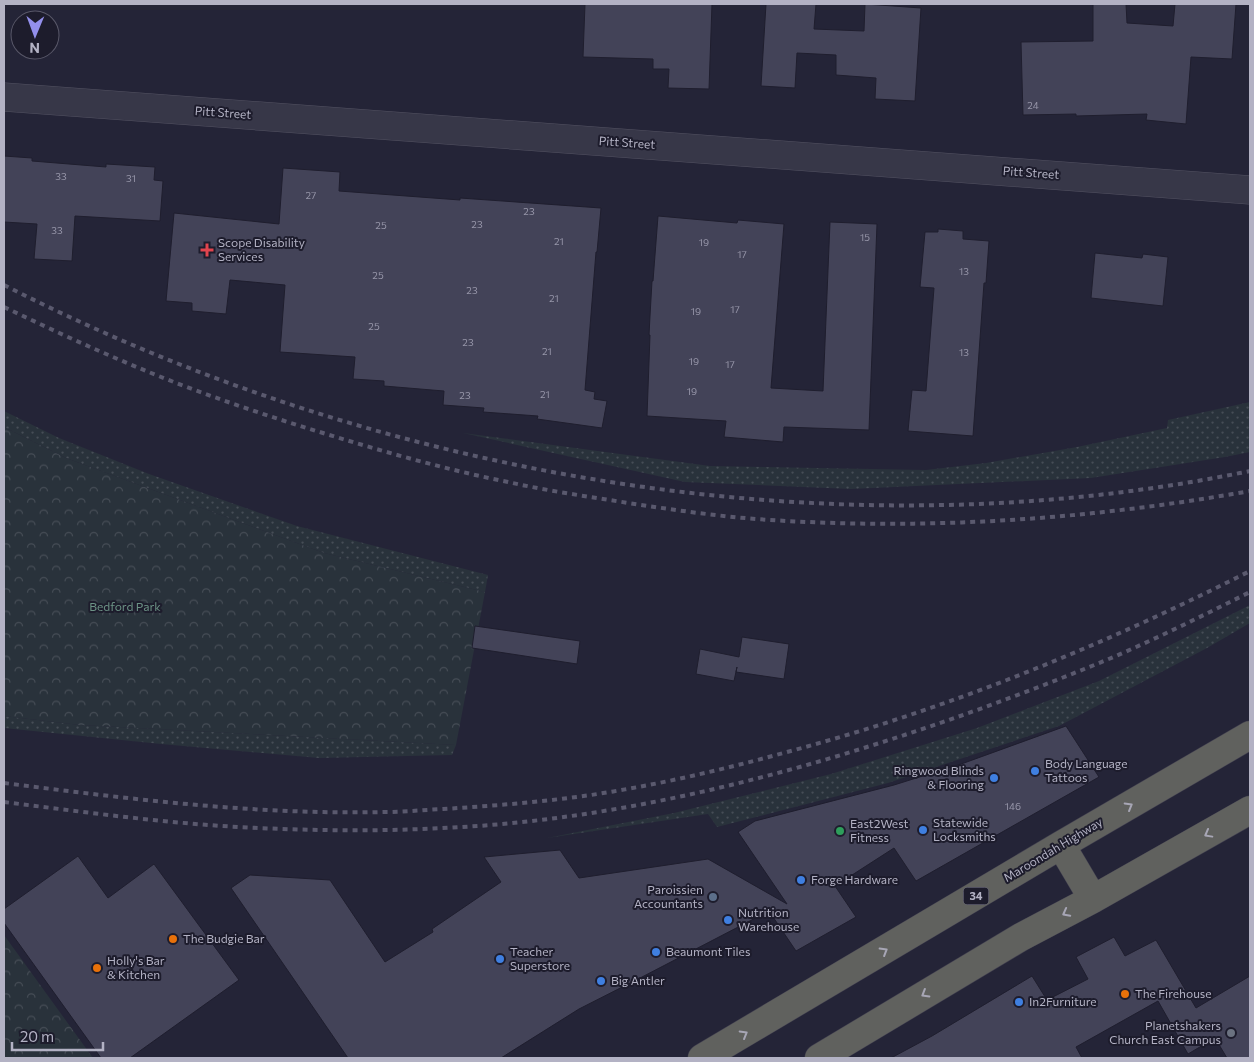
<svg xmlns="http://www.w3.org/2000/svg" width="1254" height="1062" font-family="Commissioner,sans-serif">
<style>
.grass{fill:url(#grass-dots)}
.park{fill:url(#park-crowns)}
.building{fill:#434358;stroke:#1f1e2e}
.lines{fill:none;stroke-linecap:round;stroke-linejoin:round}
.minor-casing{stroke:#535262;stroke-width:29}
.trunk-casing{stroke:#403f4f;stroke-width:29}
.minor{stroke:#373748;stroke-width:28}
.trunk{stroke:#60615e;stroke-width:28}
.rail{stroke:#5a596e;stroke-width:4;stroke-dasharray:5 5;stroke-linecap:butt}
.oneway{stroke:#a7a6b5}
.health-dot{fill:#e0444e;stroke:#1d1c2c;stroke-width:2}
.shop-dot{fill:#3f7fe0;stroke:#1d1c2c;stroke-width:2}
.leisure-dot{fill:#2e9e5b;stroke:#1d1c2c;stroke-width:2}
.service-dot{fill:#5c6f8a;stroke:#1d1c2c;stroke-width:2}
.food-dot{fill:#e8710a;stroke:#1d1c2c;stroke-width:2}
.worship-dot{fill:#6b7280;stroke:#1d1c2c;stroke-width:2}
.labels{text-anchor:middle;stroke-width:4;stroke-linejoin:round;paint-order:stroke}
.number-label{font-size:10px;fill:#9796a9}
.shield{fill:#1d1c2c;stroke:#868596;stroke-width:1}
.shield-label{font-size:11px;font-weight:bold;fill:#b3b2c4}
.street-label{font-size:12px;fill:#b3b2c4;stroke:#1d1c2c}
.poi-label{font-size:12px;fill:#b3b2c4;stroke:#1d1c2c;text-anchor:start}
.park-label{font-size:12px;fill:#6c9285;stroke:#1d1c2c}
</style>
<defs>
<pattern id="grass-dots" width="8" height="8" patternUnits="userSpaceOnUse" patternTransform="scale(1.25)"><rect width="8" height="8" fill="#29323b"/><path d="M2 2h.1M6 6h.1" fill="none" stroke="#464d56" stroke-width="1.8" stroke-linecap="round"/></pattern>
<pattern id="park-crowns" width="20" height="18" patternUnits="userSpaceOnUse" patternTransform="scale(1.25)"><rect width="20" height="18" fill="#29323b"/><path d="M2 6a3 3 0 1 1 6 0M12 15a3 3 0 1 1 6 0" fill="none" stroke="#464d56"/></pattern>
</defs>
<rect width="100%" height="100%" fill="#242437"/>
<path class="grass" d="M1250,402V452L1225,457L1091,478L851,489L685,482L463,433L710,466L926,470L986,463L1077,447L1167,428L1168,420Z
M4,411L59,438L149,474L297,526L488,575L485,592L324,553L66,458L4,427Z
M1250,605V623L1207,648L1059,726L888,783L717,827L708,814L547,838L674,813L831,774L977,728L1099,681Z
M4,716L80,725L456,745L452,755L319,758L161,744L4,728Z"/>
<path class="park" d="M4,427L66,458L324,553L485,592L456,745L80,725L4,716Z
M4,935L93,1058H4Z"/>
<path class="building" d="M585,4H712L709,89L668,88L669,69H653V59L583,57Z
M766,4H816L814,29L864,31L865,4L921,8L915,101L875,99L876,78L836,75V55L797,53L795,88L761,86Z
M1093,4H1126L1127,23L1173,26L1175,4H1236L1232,59L1191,57L1186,124L1146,120L1147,114L1076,116V114L1023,115L1021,42L1093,41Z
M4,156L32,158V161L106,167V164L155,167L154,180L163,181L160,221L75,216L72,261L34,259L37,224L4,222Z
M283,168L340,172L339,191L460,200V198L601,208L597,252H596L585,390L595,392L594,399L607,401L602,428L537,419L538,416L483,412L484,408L443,405L444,391L384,386V381L353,379L355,357L280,352L285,285L230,280L226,314L192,311V303L166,301L174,213L279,224Z
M658,216L737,223L738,220L784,224L771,388L823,391L830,222L877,224L869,430L784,427L783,442L724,437L726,421L647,416L650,335H649L650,316L652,281H653Z
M938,229L963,231V239L989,241L986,283H984L973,436L908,431L912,390L926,391L934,288L920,287L925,232H938Z
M1095,253L1142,258L1143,254L1168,257L1163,306L1091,298Z
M475,626L580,641L577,664L472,648Z
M742,637L789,644L784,679L736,672L737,667L734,681L696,674L700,649L739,657Z
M1066,726L1099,777L916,881L894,848L835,886L856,917L796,951L769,911L642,977L579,1009L501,1058H348L231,888L250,875L330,880L385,962L433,932L432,929L501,882L484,857L560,850L579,878L708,859L787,904L738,832L755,821L894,785L964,763Z
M78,856L108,898L154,864L239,980L130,1058H101L4,923V909Z
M1114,937L1125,956L1156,940L1196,1008L1250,976V1058H1227L1215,1038L1188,1054L1158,1001L1076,1047L1082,1058H891L932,1036L1032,976L1047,1000L1088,979L1076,957Z"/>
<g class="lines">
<g class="minor-casing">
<path id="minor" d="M4,97L1250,190"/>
</g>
<g class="trunk-casing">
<path id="trunk" d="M1061,845L1093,899
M702,1058L1061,845L1250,735
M819,1058L1021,937L1093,899L1250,810"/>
</g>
<use href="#minor" class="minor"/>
<use href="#trunk" class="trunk"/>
<path class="rail" d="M4,285C380,477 834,557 1250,471
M4,307C48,328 93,349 139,368C206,396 276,419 346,440C399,456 453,471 508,482C539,489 571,494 603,499C654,507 705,515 756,519C921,531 1087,520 1250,491
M4,783C130,799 257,815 384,812C404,812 423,810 443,809C492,806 542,802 591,795C657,785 722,770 787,752C948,709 1102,646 1250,571
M4,802C76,811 149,821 222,826C302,831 382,832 462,827C599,819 736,788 867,747C947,722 1026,693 1104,661C1154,640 1202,616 1250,592"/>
</g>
<defs><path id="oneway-chevron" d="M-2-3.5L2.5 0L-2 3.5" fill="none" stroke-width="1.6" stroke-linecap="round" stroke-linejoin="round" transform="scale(1.25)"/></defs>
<g class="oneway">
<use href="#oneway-chevron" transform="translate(1129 806) rotate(-30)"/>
<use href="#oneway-chevron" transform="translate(1208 834) rotate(151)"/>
<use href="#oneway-chevron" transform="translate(1066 913) rotate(152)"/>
<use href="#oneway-chevron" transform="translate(884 951) rotate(-31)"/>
<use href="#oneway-chevron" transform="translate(925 994) rotate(149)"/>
<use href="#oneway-chevron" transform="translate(744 1034) rotate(-30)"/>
</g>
<path class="health-dot" d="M204.5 242.5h5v5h5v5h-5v5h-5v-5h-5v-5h5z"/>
<g class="shop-dot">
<circle cx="1035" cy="771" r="5"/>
<circle cx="994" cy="778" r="5"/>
<circle cx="923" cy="830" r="5"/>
<circle cx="801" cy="880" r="5"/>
<circle cx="728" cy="920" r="5"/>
<circle cx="656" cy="952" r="5"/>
<circle cx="500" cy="959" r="5"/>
<circle cx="601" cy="981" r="5"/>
<circle cx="1019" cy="1002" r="5"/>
</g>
<circle class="leisure-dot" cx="840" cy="831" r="5"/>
<circle class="service-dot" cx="713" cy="897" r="5"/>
<g class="food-dot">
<circle cx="173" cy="939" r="5"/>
<circle cx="97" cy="968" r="5"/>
<circle cx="1125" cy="994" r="5"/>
</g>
<circle class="worship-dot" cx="1231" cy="1033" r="5"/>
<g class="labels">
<g class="number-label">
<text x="1033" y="109">24</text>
<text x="61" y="180">33</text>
<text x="131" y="182">31</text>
<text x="311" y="199">27</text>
<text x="529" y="215">23</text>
<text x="477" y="228">23</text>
<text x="381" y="229">25</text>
<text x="57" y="234">33</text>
<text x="865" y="241">15</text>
<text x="559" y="245">21</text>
<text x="704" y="246">19</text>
<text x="742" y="258">17</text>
<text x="964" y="275">13</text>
<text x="378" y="279">25</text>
<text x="472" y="294">23</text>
<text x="554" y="302">21</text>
<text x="735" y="313">17</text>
<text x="696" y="315">19</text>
<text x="374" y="330">25</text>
<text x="468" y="346">23</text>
<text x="547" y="355">21</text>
<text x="964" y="356">13</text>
<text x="694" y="365">19</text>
<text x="730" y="368">17</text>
<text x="692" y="395">19</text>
<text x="545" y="398">21</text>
<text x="465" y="399">23</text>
<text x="1013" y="810">146</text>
</g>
<rect class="shield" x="963.5" y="887.5" width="25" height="17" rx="4"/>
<g class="shield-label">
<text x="976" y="900">34</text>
</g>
<g class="street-label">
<text transform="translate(223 113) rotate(4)" y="4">Pitt Street</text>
<text transform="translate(627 143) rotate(4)" y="4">Pitt Street</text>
<text transform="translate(1031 173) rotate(4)" y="4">Pitt Street</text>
<text transform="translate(1053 850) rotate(-31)" y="4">Maroondah Highway</text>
</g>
<g class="poi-label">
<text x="218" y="247">Scope Disability<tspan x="218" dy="14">Services</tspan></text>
<text x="1045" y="768">Body Language<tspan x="1045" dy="14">Tattoos</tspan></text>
<text x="984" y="775" text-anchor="end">Ringwood Blinds<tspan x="984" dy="14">&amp; Flooring</tspan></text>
<text x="933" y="827">Statewide<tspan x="933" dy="14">Locksmiths</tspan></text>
<text x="850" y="828">East2West<tspan x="850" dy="14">Fitness</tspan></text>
<text x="811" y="884">Forge Hardware</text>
<text x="703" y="894" text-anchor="end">Paroissien<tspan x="703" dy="14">Accountants</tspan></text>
<text x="738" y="917">Nutrition<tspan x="738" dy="14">Warehouse</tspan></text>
<text x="183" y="943">The Budgie Bar</text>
<text x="510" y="956">Teacher<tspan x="510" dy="14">Superstore</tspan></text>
<text x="666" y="956">Beaumont Tiles</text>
<text x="107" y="965">Holly's Bar<tspan x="107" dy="14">&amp; Kitchen</tspan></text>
<text x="611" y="985">Big Antler</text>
<text x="1135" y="998">The Firehouse</text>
<text x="1029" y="1006">In2Furniture</text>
<text x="1221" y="1030" text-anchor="end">Planetshakers<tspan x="1221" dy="14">Church East Campus</tspan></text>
</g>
<g class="park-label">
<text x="125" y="611">Bedford Park</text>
</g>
</g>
<rect width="1254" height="1062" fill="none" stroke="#b3b2c4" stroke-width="10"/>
<g transform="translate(35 35) rotate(181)"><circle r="24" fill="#1d1c2c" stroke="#595869"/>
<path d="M0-4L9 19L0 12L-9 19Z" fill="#938fec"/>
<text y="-8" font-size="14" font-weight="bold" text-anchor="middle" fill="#b3b2c4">N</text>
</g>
<path d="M12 1042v8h91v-8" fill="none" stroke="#b3b2c4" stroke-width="2.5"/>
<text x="20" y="1042" font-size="15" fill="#b3b2c4" stroke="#1d1c2c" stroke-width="4" paint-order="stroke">20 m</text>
</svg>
